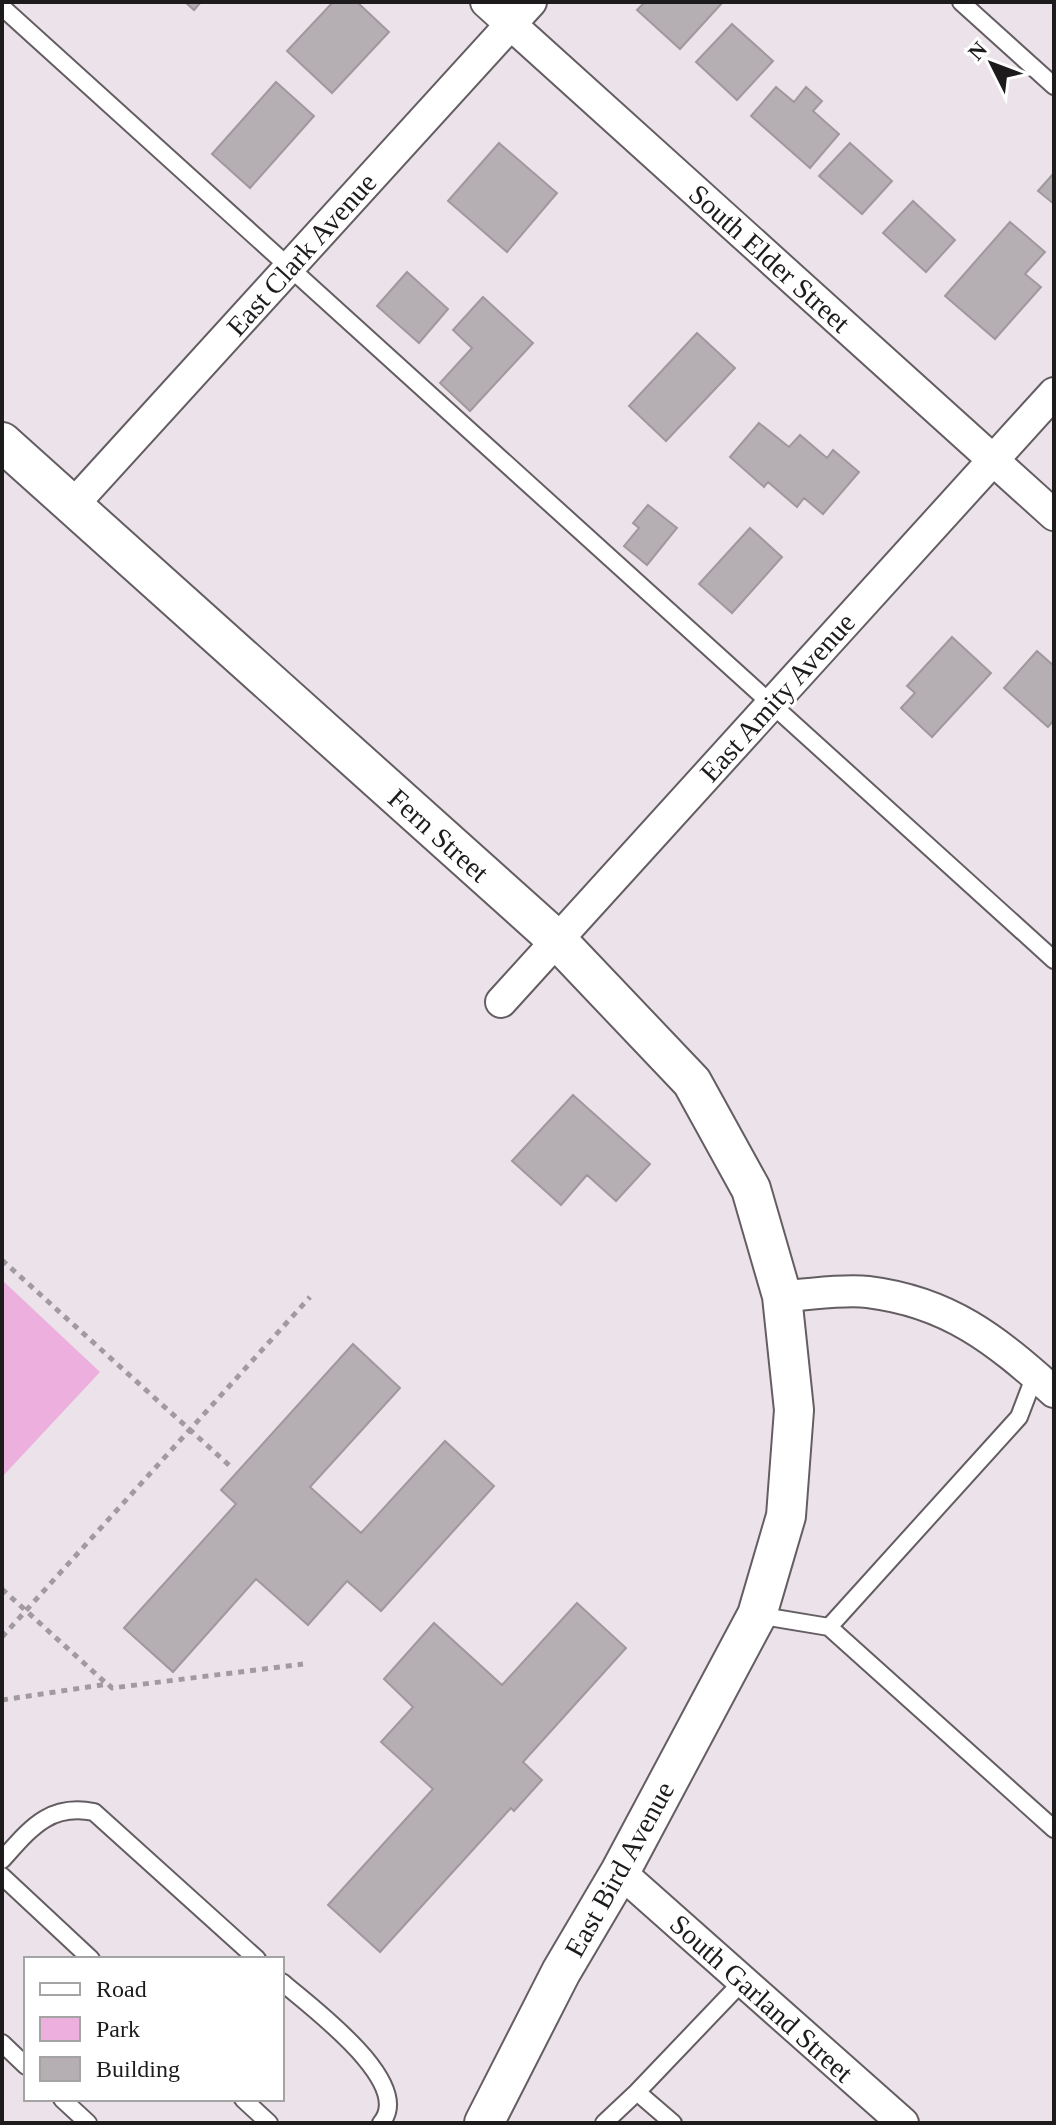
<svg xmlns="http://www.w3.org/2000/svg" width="1056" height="2125" font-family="'Times New Roman',serif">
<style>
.green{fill:#edafde}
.building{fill:#b5aeb3;stroke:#9f989d;stroke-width:2}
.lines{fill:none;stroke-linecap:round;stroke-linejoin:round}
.service-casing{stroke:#645d62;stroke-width:20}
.minor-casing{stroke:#645d62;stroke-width:34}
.tertiary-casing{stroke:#645d62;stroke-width:42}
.path{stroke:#a19ba0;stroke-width:5;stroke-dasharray:6 6;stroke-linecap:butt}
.service{stroke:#fff;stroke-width:16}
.minor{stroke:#fff;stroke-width:30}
.tertiary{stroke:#fff;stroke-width:38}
.labels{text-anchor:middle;stroke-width:6;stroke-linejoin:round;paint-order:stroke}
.street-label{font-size:28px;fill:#1e1b1d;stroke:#fff}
</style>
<rect width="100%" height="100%" fill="#ebe3e9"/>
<path class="green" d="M2,1280L100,1372L2,1477Z"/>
<path class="building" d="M185,2H201L194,10Z
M333,2H357L389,32L332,93L287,51Z
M645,2H723L680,49L637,10Z
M732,24L773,61L737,100L696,62Z
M276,82L314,116L250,188L212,154Z
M776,87L794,102L806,87L822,101L813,111L839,134L810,168L751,116Z
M499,143L557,193L507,252L448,201Z
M850,143L892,181L862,214L819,176Z
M1054,173V204L1038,191Z
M913,201L955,240L926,272L883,233Z
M1010,222L1045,252L1025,274L1041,287L995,339L945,296Z
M407,272L448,309L419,343L377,306Z
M483,297L533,343L470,411L440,383L472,348L453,330Z
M697,333L735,368L666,441L629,406Z
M759,423L789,447L800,435L827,458L833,450L859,472L823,514L804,498L797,507L768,482L764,487L730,457Z
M648,505L677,528L647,565L624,546L639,528L633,523Z
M750,528L782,557L732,613L699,584Z
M952,637L991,673L932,737L901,708L915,693L907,686Z
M1037,651L1054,666V720L1048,727L1004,688Z
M573,1095L650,1164L616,1201L587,1175L561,1205L512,1161Z
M353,1344L400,1388L310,1487L361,1533L445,1441L494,1486L381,1611L347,1581L308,1625L256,1579L173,1672L124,1628L236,1504L221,1490Z
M577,1603L626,1648L523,1762L542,1780L514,1811L511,1808L380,1952L328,1905L433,1789L381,1742L413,1707L384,1679L434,1623L502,1685Z"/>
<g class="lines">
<g class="service-casing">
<path id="service" d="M961,2L1054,86
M2,7L1054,960
M757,1615L829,1627L1019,1417L1035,1375
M829,1627L1054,1829
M2,1860C30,1829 49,1803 94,1812L257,1959
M2,1876L91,1959
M282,1982C308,2005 416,2083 381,2123
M2,2043L26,2066
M62,2099L88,2123
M243,2099L269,2123
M604,2123L637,2092
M673,2123L637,2092L743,1981"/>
</g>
<g class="minor-casing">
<path id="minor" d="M486,2L1054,515
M72,506L531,2
M501,1002L1054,393
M782,1296C810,1295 841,1289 868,1292C949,1302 996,1340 1054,1392
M620,1872L903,2123"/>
</g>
<g class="tertiary-casing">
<path id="tertiary" d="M2,442L557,940L692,1082L751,1189L782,1296L794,1410L786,1516L757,1615L620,1872L561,1972L484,2123"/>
</g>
<path class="path" d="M2,1260L230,1466
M2,1589L107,1684
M2,1637L310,1297
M2,1700L108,1684L112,1688L303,1664"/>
<use href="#service" class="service"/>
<use href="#minor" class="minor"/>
<use href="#tertiary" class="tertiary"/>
</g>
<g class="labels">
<g class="street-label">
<text transform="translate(301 254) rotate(-48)" y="10">East Clark Avenue</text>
<text transform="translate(770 258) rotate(42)" y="10">South Elder Street</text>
<text transform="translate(777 697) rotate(-48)" y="10">East Amity Avenue</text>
<text transform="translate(439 835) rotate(42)" y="10">Fern Street</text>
<text transform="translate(619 1869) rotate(-61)" y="10">East Bird Avenue</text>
<text transform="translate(762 1998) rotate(42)" y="10">South Garland Street</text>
</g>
</g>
<rect width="1056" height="2125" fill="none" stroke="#1e1b1d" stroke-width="8"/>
<rect x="24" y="1957" width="260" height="144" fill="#ffffff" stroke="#a5a4a5" stroke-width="2"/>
<rect x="40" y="1983" width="40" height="12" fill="#ffffff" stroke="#a5a4a5" stroke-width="2"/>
<text x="96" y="1997" font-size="24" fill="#1e1b1d">Road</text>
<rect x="40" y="2017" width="40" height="24" fill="#edafde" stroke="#a5a4a5" stroke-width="2"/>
<text x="96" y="2037" font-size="24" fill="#1e1b1d">Park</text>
<rect x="40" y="2057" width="40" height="24" fill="#b5aeb3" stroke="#a5a4a5" stroke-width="2"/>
<text x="96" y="2077" font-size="24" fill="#1e1b1d">Building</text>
<g transform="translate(992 64) rotate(312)" stroke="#ffffff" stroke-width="6" paint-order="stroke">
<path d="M0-6L14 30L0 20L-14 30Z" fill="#1e1b1d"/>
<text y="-12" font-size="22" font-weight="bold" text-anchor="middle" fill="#1e1b1d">N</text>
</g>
</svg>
